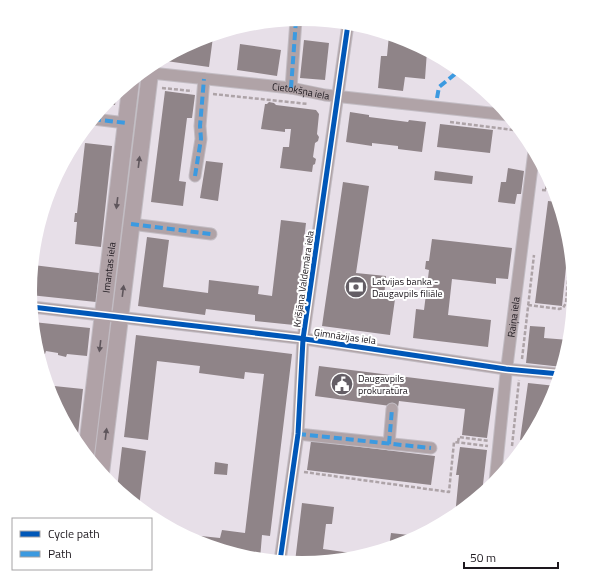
<svg xmlns="http://www.w3.org/2000/svg" width="604" height="582" font-family="'Titillium Web',sans-serif">
<style>
.green{fill:#c3d6cb}
.building{fill:#8f8488}
.lines{fill:none;stroke-linecap:round;stroke-linejoin:round}
.street-casing{stroke:#c2bcc3;stroke-width:13}
.secondary-casing{stroke:#c2bcc3;stroke-width:18}
.path{stroke:#ada3a7;stroke-width:2.5;stroke-dasharray:4 2;stroke-linecap:butt}
.street{stroke:#b0a3a7;stroke-width:11}
.secondary{stroke:#b0a2a7;stroke-width:16}
.quiet{stroke:#3c9ae0;stroke-width:4;stroke-dasharray:8 4;stroke-linecap:butt}
.cycleway-casing{stroke:#fff;stroke-width:8}
.cycleway{stroke:#0057b8;stroke-width:5}
.oneway{fill:#5f565c}
.labels{text-anchor:middle;stroke-width:4;stroke-linejoin:round;paint-order:stroke}
.street-label{font-size:10px;fill:#1d181e;stroke:#fff}
.poi-label{font-size:10px;fill:#1d181e;stroke:#fff;text-anchor:start}
</style>
<rect width="100%" height="100%" fill="#e7dfe8"/>
<path class="green" d="M136,97H140L116,292L112,291Z"/>
<path class="building" d="M389,35L406,40L427,51L425,79L405,77L403,91L378,88L381,56H387Z
M209,36L213,37L209,67L166,61L167,56L198,40Z
M304,40L329,43L325,80L300,78Z
M240,44L281,50L277,76L237,70Z
M165,91L195,95L192,118H187L179,181L186,182L183,206L151,202Z
M117,93L115,105L106,104L110,99Z
M269,102L274,103L276,105L316,110L319,114L317,134L319,137L318,141L315,143L313,157L316,159L315,164L313,165L312,172L280,168L283,147H289L291,129H285V132L261,129L265,104H267Z
M350,112L369,115V117L408,122L409,120L426,122L422,152L398,149V146L372,143V146L346,142Z
M440,124L493,130L490,153L437,147Z
M85,143L112,146L101,247L75,244L77,222H74L75,213H77Z
M206,161L223,163L218,201L200,198Z
M508,168L524,171L521,194H517L515,204L498,202L501,182H506Z
M435,171L473,176L472,184L434,180Z
M547,176L553,187L554,190L545,189Z
M343,182L369,186L356,273L386,276L384,297L395,299L390,335L322,326Z
M548,201L558,202L569,238L562,306L535,303Z
M281,220L306,223L294,325L255,321V315L206,309L205,315L138,306L147,237L169,240L163,287L208,293L209,280L259,286L258,294L272,296Z
M432,239L512,248L508,279L496,278V284L452,279L448,315L491,320L488,347L413,338L416,309L424,310L429,270L425,269L426,261H429Z
M33,265L99,273L96,302L30,295Z
M33,322L90,328L87,356L67,354L66,357L58,355V353L46,351L45,354L38,352V349L35,344Z
M530,326L545,327L544,338L569,340L562,367L526,363Z
M136,335L292,354L270,536L262,535L260,559L247,557L198,542L182,534L220,538L222,530L245,533L264,374L245,372L244,379L199,373L200,366L157,361L148,440L124,437Z
M319,366L494,388L487,438L462,435L465,409L399,401L398,407L315,396Z
M528,383L556,386L553,395L529,441L520,440Z
M54,386L83,389L77,443L53,399Z
M311,441L435,456L431,485L307,470Z
M122,447L146,451L139,507L117,489Z
M460,447L487,450L482,493L455,516L459,475H456Z
M215,462L228,464L227,475L214,474Z
M302,503L334,507L332,524H326L323,549L365,555L355,558L302,563L295,562Z
M391,533L418,536L406,542L389,547Z"/>
<g class="lines">
<g class="street-casing">
<g id="street">
<path id="s1" d="M142,72L291,88L325,95L508,115"/>
<path d="M291,88L296,20"/>
<path d="M93,119L126,123"/>
<path d="M195,176L201,139L200,126L204,79"/>
<path d="M131,224L211,234"/>
<path d="M32,307L298,338L506,369L560,374"/>
<path d="M298,434L431,448"/>
<path d="M389,444L392,409"/>
<path id="s2" d="M495,482L506,374L534,151"/>
<path d="M280,561L298,434L303,339L348,24"/>
</g>
</g>
<g class="secondary-casing">
<g id="secondary">
<path id="s3" d="M86,455L131,81"/>
<path d="M101,473L151,65"/>
</g>
</g>
<path class="path" d="M162,88L192,91
M213,94L308,104
M450,122L521,131
M544,178L545,171
M542,190L555,191
M528,305L559,309L563,308L566,303L570,255
M522,359L534,255
M458,442L459,437L489,441
M512,446L519,380
M304,472L449,492L454,442L488,446"/>
<use href="#street" class="street"/>
<use href="#secondary" class="secondary"/>
<path class="quiet" d="M291,88L296,20
M437,98L439,87L460,70
M93,119L126,123
M195,176L201,139L200,126L204,79
M131,224L211,234
M298,434L431,448
M389,444L392,409"/>
<g class="cycleway-casing">
<path id="cycleway" d="M32,307L298,338L506,369L560,374
M280,561L298,434L303,339L348,24"/>
</g>
<use href="#cycleway" class="cycleway"/>
</g>
<defs><path id="oneway-solid" d="M-6-.8H1V-3.2L6.5 0L1 3.2V.8H-6Z"/></defs>
<g class="oneway">
<use href="#oneway-solid" transform="translate(139 162) rotate(-83)"/>
<use href="#oneway-solid" transform="translate(117 203) rotate(97)"/>
<use href="#oneway-solid" transform="translate(123 291) rotate(-83)"/>
<use href="#oneway-solid" transform="translate(100 346) rotate(97)"/>
<use href="#oneway-solid" transform="translate(106 434) rotate(-83)"/>
</g>
<defs>
<g id="bank-disc" transform="scale(1.15)"><circle r="9.5" fill="#645e65" stroke="#fff"/><path d="M-6-4H6V4H-6ZM0-2.3a2.3 2.3 0 1 0 0 4.6a2.3 2.3 0 1 0 0-4.6Z" fill="#fff"/></g>
<g id="civic-disc" transform="scale(1.15)"><circle r="9.5" fill="#645e65" stroke="#fff"/><path d="M-.6-6.5H3V-4.5H.6V-3L4-1V1h2V6H-6V1h2V-1L-.6-3ZM-1.2 2.5V6h2.4V2.5Z" fill="#fff"/></g>
</defs>
<g fill-rule="evenodd">
<use href="#bank-disc" x="356" y="287"/>
<use href="#civic-disc" x="342" y="384"/>
</g>
<g class="labels">
<g class="street-label">
<text dy="4" stroke="none"><textPath href="#s1" startOffset="160">Cietokšņa iela</textPath></text>
<text dy="4" stroke="none"><textPath href="#s3" startOffset="189">Imantas iela</textPath></text>
<text transform="translate(303 279) rotate(-82)" y="4">Krišjāņa Valdemāra iela</text>
<text dy="4" stroke="none"><textPath href="#s2" startOffset="166">Raiņa iela</textPath></text>
<text transform="translate(345 336) rotate(8)" y="4">Ģimnāzijas iela</text>
</g>
<g class="poi-label">
<text x="372" y="285">Latvijas banka -<tspan x="372" dy="12">Daugavpils filiāle</tspan></text>
<text x="358" y="382">Daugavpils<tspan x="358" dy="12">prokuratūra</tspan></text>
</g>
</g>
<path d="M0 0H604V582H0ZM37 291a265 265 0 1 1 530 0a265 265 0 1 1-530 0Z" fill="#fff" fill-rule="evenodd"/>
<rect x="12" y="518" width="140" height="52" fill="#ffffff" stroke="#a5a3a5"/>
<rect x="20" y="531" width="20" height="6" fill="#0057b8" stroke="#a5a3a5"/>
<text x="48" y="538" font-size="12" fill="#1d181e">Cycle path</text>
<rect x="20" y="551" width="20" height="6" fill="#3c9ae0" stroke="#a5a3a5"/>
<text x="48" y="558" font-size="12" fill="#1d181e">Path</text>
<path d="M464 562v6h94v-6" fill="none" stroke="#1d181e" stroke-width="2"/>
<text x="470" y="562" font-size="12" fill="#1d181e" stroke="#ffffff" stroke-width="3" paint-order="stroke">50 m</text>
</svg>
